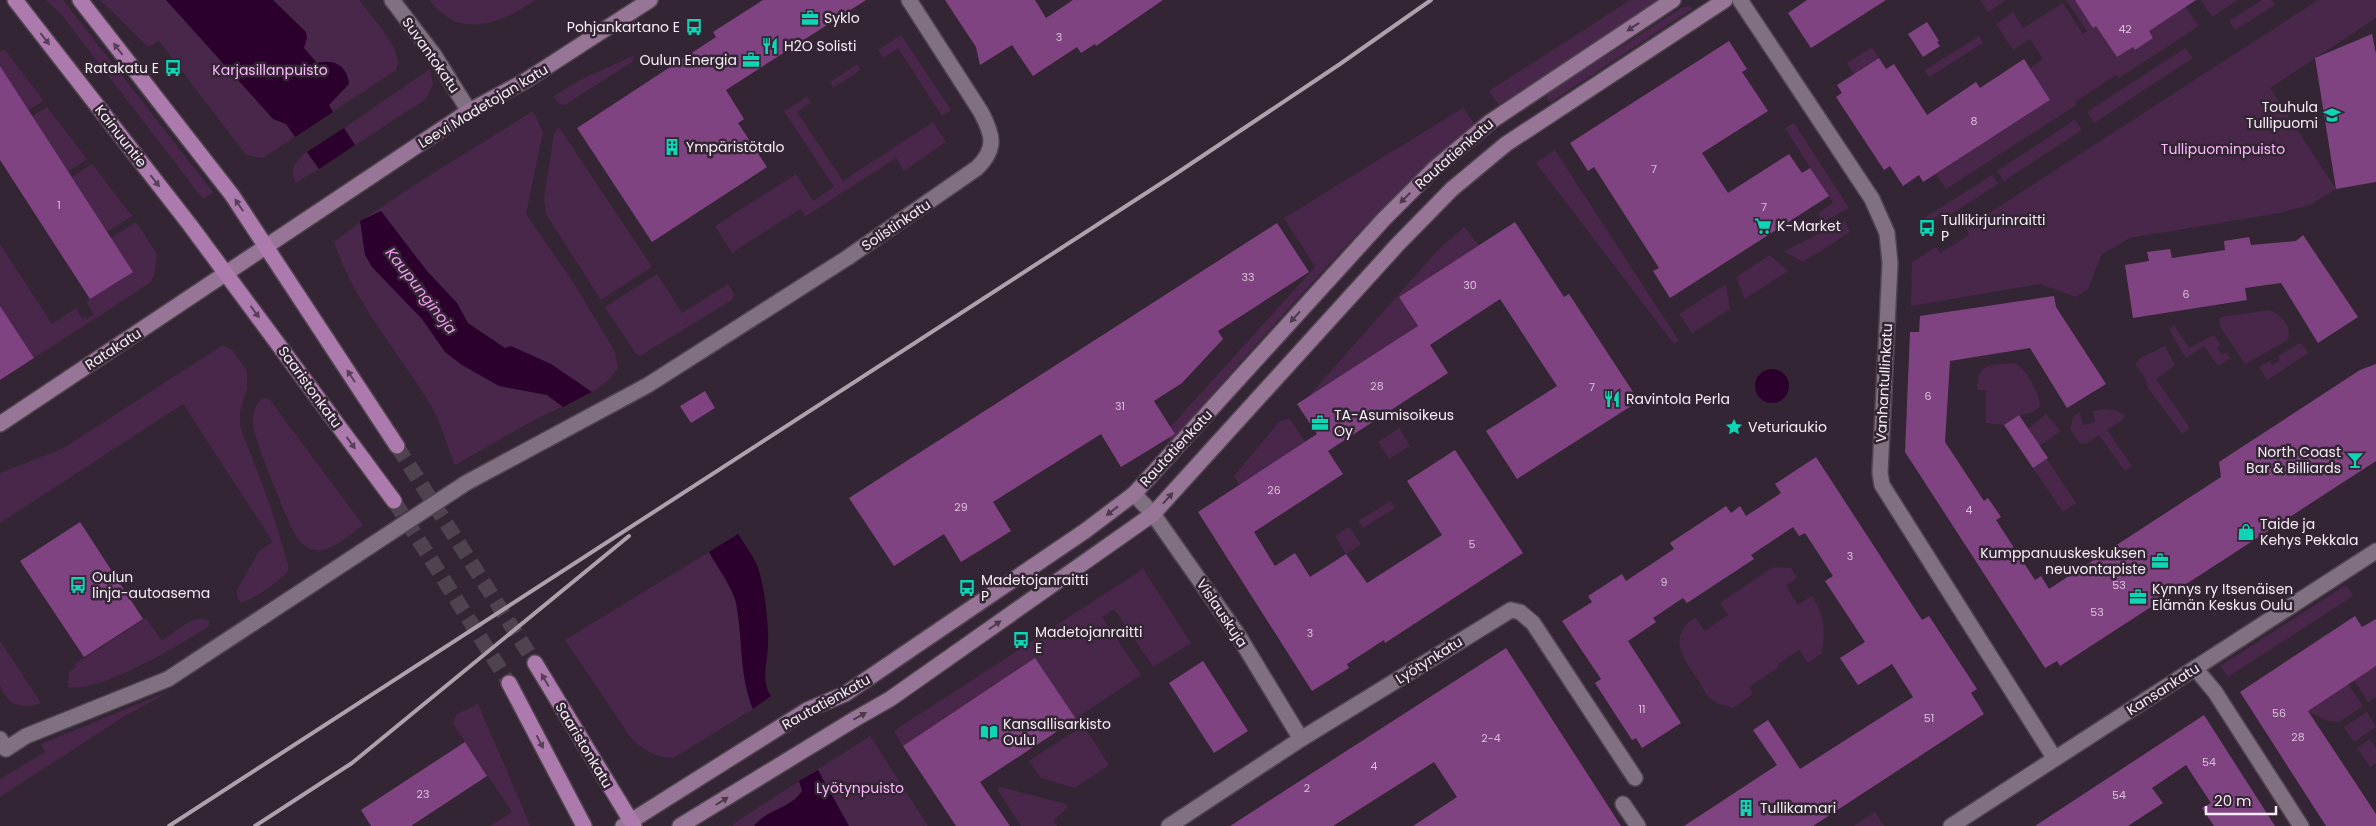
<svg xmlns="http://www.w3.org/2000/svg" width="2376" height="826" font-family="Poppins,sans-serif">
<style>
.green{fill:#49274a}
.water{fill:#2b002d}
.building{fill:#804382}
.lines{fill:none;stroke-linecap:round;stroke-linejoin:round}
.primary-tunnel{stroke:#504350;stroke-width:15;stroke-dasharray:15 8;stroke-linecap:butt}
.street-casing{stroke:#50434f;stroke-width:18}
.secondary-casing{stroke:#50434f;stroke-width:18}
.primary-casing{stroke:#50434f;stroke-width:18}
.street{stroke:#807080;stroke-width:15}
.secondary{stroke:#967597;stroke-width:15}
.primary{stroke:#ad7aae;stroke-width:15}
.rail{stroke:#ada1ac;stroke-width:4}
.oneway{fill:#4c394c}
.oneway2{fill:#583f58}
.labels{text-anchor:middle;stroke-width:5;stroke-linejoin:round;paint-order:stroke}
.number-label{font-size:11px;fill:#d8c2d8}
.poi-label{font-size:14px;fill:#f6ecf5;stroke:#332533;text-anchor:start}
.street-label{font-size:14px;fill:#f6ecf5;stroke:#332533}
.park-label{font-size:14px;fill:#feb8fe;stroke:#332533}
.water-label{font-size:15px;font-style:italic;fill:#f29bf3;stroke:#332533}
</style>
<rect width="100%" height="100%" fill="#332533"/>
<path class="green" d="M46,0H63L213,192L203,199L61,14Z
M100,0H359C370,15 406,52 396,70L263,158L246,155L159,41L148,47Z
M429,0H536C500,23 461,41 429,0Z
M1630,0H1660L1499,105L1489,91Z
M1980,0H2006L1988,12Z
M2066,0H2075L2096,26L2117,57L2133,47L2135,50L2153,38L2149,31L2181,0L2199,26L2119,78L2116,75L2075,102L2076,105L1946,189L1936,174L2050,100L2030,68L2043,59L2030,39L2013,50L1996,24L2013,12L2023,28L2063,3L2083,34L2087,31Z
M2201,0H2237L2212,17Z
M2262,0H2272L2275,5L2235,30L2229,21Z
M2318,0H2376V18L2270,88L2336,189L2310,205L2279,213L2130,238L2102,254L2088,289L2076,297L2040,284L1911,306L1912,262L1936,247L1940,253L1969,235L1966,228Z
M1691,6L1692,9L1551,102L1547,99L1548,93L1683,7Z
M901,35L951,110L942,116L898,48L883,58L878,50Z
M1979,36L1983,43L1929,77L1925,70Z
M1872,47L1879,58L1854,74L1847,63Z
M2185,48L2193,58L2094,123L2087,112Z
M3,50H5L44,101L28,110L0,66V51Z
M635,55L632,62L565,105L560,104L553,97L580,80Z
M857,64L860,70L833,88L830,82Z
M430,69L433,84L426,99L355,145L344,128Z
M807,97L811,102L797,112L843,181L933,122L946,142L904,171L896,158L806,216L800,209L732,253L715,226L796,174L813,201L834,187L784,111Z
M47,107L87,159L68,172L32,116Z
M1463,108L1474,123C1363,218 1269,332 1171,440L1164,434L1315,267L1284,218Z
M533,111L543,132L526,214L575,285L615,352L618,368C601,395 566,404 538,418C510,433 482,450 455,465C447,445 440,420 429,402C396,349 354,302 334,242C396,193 466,154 533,111Z
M2075,120L2082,130L2004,181L1997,171Z
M1794,123L1849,208L1823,222L1818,213L1833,203L1785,128Z
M559,127L652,267L601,300L546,214L544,199L554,134Z
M1555,150L1679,341L1674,344L1536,163Z
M307,152L319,169L296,183C288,170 296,159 307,152Z
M92,164L132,216L107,232L72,177Z
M1992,175L1998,184L1945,218L1942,214L1927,223L1924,218Z
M1845,221L1850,232L1803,262L1784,251Z
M136,222L157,254L154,275L150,283L34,358L0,306V244L52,324L76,308L82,318L85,317L87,319L94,314L86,301L132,272L111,238Z
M1464,227L1479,245L1399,297L1418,327L1307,398L1437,251Z
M1770,255L1788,271L1745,299L1736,277Z
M657,274L682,313L728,284L734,294L732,300L640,356L636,354L605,307Z
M1726,284L1730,309L1692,333L1679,314Z
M2270,310C2282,315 2292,327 2288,340L2245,364L2221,328L2219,320L2221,317Z
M2174,325L2189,348L2214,335L2221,345L2217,348L2222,355L2226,352L2230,358L2218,366L2204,346L2186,358L2171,333L2170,329Z
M2298,344H2302L2308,353L2267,380L2259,367L2270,361L2272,365L2280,361L2278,356Z
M223,345L232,350L247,371V388L240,412V426L271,508L288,564V571C277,583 257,597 241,603L237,597V590L259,551L273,542L183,404L0,523V473L62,449Z
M2165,346L2175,365L2156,379L2190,428L2182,434L2148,388L2144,376L2135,364L2142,357Z
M2014,363C2026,367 2040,395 2040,406L2031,413L2019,415L2004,425L1986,423V390H1977C1978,361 1990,366 2014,363Z
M265,398L270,400L363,525C351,533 332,552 317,550C310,550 302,545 298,539C289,527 254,438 253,425C253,414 254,408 260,399Z
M2104,409L2115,410L2124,415V419L2107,430L2132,466L2125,471L2099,435L2086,444L2079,443L2070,428L2074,415L2080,413L2083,425L2095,422L2093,411Z
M2046,414L2059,429V432L2039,446L2028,429Z
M1290,419L1305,442L1239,485L1234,476L1280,421Z
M1399,428L1410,446L1389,459L1378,442Z
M2047,459L2076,503L2063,512L2033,468Z
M1390,501L1395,508L1363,528L1358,521Z
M1349,527L1361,544L1346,554L1335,536Z
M709,552C716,565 733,588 736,603C743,638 739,676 753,709L675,757C659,760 642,749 631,738L565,640Z
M1773,567L1791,568L1797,578L1786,586L1798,605L1812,596C1824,614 1826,631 1822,653L1808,663L1799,650L1778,664L1779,667L1749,687L1753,694L1733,708C1727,706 1717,704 1711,699C1706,696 1702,686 1698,680C1682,657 1667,638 1695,617L1705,631L1728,615L1720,603Z
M1143,569L1191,643L1153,667L1114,609L1102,617L1141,675L1078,717L1109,765L1075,788L1041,778L1029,761L1081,727L1035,658L903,746L894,731Z
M2346,585L2353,596L2228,677L2220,666Z
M146,618L162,641C174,633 195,612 210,621L208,627C179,645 101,693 68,687L69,672L76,667L75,664Z
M0,641L41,703C23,710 6,705 0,685C0,674 0,652 0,641Z
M2376,666V697L2368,702L2354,680Z
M2348,684L2363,706L2339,722L2328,721L2307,711Z
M170,691L120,719L0,797V779L45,752L41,744Z
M478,704L525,813L530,826H490L512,812L453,724L457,714Z
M2367,712L2376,727L2354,742L2344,727Z
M870,736L928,826H733L734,823Z
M2370,739L2376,748V763L2370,767L2357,748Z
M1001,787L1066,804L1067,808L1053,821L1057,826H1021L997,789Z
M1875,812L1884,826H1853Z"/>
<path class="water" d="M166,0H273L306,32L307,38L304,48L317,63C334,59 347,65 349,84L329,105L333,112L295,137L286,124L273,119Z
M344,128L355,145L319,169L307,152Z
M381,211L427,271L457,303L468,323L505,348L511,346L551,364L592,392L563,407L547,395L499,386L462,365L445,352L422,319L372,267L365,255L360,221Z
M1755 386a17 17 0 1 1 34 0a17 17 0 1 1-34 0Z
M738,534C744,543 751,553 756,563C764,579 769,626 768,644C768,661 760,681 771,696L753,709C739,676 743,638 736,603C733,588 716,565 709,552Z
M818,770L849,826H754C767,809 790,809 802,791L799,781Z"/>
<path class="building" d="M763,0H866L726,90L744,119L738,123L767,167L652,242L577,128L716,37L713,32Z
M945,0H1035L1046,18L1073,0H1163L1096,46L1095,44L1081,53L1077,47L1033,76L1012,45L980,65L976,47Z
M1807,0H1886L1811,48L1788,13Z
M2075,0H2196L2149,31L2153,38L2135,50L2133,47L2117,57L2096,26L2093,28Z
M1927,22L1939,41L1937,42L1940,46L1923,57L1908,34Z
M2372,34L2376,54V182L2336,189L2315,58Z
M1729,41L1747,69L1742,72L1768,111L1702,153L1728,193L1789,154L1802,173L1810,168L1829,196L1670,298L1653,271L1659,268L1594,167L1588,171L1570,143Z
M1879,58L1886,69L1894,64L1927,115L1976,82L1980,88L2024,59L2050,100L1923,182L1919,175L1903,186L1890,166L1884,170L1836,97L1842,93L1837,85Z
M0,66L133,272L90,299L0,160Z
M1515,222L1564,297L1569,294L1639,401L1517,479L1486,431L1557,386L1530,345L1500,299L1430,345L1448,373L1328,451L1343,474L1254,532L1275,566L1295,553L1310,577L1346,554L1367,583L1442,535L1407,481L1455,450L1523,553L1385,643L1384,640L1347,664L1349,668L1312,691L1198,512L1317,434L1297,404L1418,326L1399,297Z
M1277,223L1309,272L1218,331L1223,339L1182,383L1154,401L1175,434L1121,467L1101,434L993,502L1011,531L961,562L944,534L894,566L849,498Z
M2303,235L2358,317L2318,343L2281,283L2245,288L2247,300L2133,318L2125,265L2149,261L2147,252L2170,249L2172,258L2225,250L2224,241L2249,237L2251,245L2296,241Z
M2054,296L2056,307L2106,384L2067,408L2030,348L1950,361L1945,442L1984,501L1988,498L2001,517L1996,520L2035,580L2041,576L2049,589L2221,477L2219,462L2360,370L2376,364V461L2060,666L2057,661L2045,668L1905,452L1910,332H1919L1920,316Z
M0,306L34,358L0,380Z
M705,391L715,408L691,423L680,406Z
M2019,415L2048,458L2033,468L2004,425Z
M1816,457L1922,620L1929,616L1977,689L1971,693L1984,714L1813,826H1684L1777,765L1753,730L1768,720L1800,769L1913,697L1892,664L1858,685L1840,658L1865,642L1825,581L1833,576L1805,533L1799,536L1793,527L1751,555L1754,559L1687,603L1683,598L1653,618L1656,622L1628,641L1681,723L1642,748L1636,738L1632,740L1595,683L1601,679L1562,621L1592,602L1588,596L1622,574L1626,581L1674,549L1670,543L1726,506L1731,513L1740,506L1746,516L1781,493L1775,484Z
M80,522L143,619L84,657L20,561Z
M2355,616L2362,627L2376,619V666L2308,711L2376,814V826H2326L2240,692Z
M1506,648L1621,826H1413L1457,797L1434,762L1333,826H1230Z
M1035,658L1076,719L980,782L1010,826H956L903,746Z
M1203,661L1248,731L1214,753L1169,683Z
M2204,715L2275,826H2214L2202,808L2211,803L2186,765L2152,788L2163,803L2128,826H2035Z
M465,742L487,776L411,826H371L361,810Z"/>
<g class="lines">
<path class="primary-tunnel" d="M397,446L535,663
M394,501L509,683"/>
<g class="street-casing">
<path id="street" d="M392,0L434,55L469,111
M1740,0L1872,199L1887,233L1890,263L1880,473L1882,485L2055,759
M1134,494L1153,514L1238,635L1301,739
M2195,668L2215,692L2301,826
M0,739L6,749L26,736L168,679L466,483L648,385L847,258L977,168C997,148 993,135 981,112L909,0
M1623,804L1638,826
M1169,826L1301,739L1511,610L1520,612L1533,623L1635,778
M1951,826L2376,551"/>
</g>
<g class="secondary-casing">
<path id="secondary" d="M0,424L469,111L525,81L650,0
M623,826L807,710L845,694L1085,531L1134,494L1384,219L1434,169L1490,122L1673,0
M680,826L855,719L890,699L1153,514L1399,243L1452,189L1506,144L1725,0"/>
</g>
<g class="primary-casing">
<path id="primary" d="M15,0L190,225L394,501
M80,0L232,195L397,446
M535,663L634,826
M509,683L584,826"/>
</g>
<use href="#street" class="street"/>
<use href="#secondary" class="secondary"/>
<use href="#primary" class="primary"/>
<path class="rail" d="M169,826L1174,175L1340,64L1431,0
M255,826L352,763L629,536"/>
</g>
<defs><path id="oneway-solid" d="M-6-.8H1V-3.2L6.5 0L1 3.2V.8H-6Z" transform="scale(1.25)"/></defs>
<g class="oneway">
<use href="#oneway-solid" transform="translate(1633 27) rotate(146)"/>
<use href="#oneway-solid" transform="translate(1405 198) rotate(135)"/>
<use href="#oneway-solid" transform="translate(1295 317) rotate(132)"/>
<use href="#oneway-solid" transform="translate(1168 498) rotate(-48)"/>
<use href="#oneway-solid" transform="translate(1112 511) rotate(142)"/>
<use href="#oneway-solid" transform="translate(995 625) rotate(-35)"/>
<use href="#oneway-solid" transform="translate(860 716) rotate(-29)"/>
<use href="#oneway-solid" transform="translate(722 801) rotate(-32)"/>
</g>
<g class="oneway2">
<use href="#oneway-solid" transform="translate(45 39) rotate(52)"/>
<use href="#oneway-solid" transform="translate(118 49) rotate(-128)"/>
<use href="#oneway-solid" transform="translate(155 181) rotate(52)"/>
<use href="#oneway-solid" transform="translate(239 205) rotate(-124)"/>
<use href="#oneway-solid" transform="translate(255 312) rotate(54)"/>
<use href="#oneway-solid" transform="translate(351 376) rotate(-123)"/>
<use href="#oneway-solid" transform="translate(351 443) rotate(54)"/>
<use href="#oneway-solid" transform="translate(545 680) rotate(-121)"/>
<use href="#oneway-solid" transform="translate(540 742) rotate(63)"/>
</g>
<defs>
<g id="office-bare" transform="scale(1.35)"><path d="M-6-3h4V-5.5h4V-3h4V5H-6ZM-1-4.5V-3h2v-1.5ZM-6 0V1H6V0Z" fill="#0dd5b5" stroke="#332533" stroke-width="2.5" paint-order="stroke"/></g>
<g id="bus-bare" transform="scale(1.35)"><path d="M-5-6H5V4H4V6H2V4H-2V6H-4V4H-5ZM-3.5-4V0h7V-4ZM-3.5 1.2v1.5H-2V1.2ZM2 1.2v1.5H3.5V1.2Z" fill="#0dd5b5" stroke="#332533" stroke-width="2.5" paint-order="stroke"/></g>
<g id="restaurant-bare" transform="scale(1.35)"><path d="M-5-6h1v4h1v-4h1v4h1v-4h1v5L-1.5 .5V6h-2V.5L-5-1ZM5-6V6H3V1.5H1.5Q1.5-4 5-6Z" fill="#0dd5b5" stroke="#332533" stroke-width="2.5" paint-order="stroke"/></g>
<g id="school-bare" transform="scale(1.35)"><path d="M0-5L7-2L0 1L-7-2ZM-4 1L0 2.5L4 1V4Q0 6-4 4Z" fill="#0dd5b5" stroke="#332533" stroke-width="2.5" paint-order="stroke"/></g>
<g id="building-bare" transform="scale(1.35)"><path d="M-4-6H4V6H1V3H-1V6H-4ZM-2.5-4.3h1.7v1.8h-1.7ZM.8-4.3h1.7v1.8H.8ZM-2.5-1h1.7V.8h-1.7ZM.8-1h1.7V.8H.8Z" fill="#0dd5b5" stroke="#332533" stroke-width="2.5" paint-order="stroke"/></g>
<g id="supermarket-bare" transform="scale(1.35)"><path d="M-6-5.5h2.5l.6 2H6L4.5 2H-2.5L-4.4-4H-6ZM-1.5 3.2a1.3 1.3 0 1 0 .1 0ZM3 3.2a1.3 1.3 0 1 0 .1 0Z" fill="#0dd5b5" stroke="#332533" stroke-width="2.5" paint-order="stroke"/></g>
<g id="sight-bare" transform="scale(1.35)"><path d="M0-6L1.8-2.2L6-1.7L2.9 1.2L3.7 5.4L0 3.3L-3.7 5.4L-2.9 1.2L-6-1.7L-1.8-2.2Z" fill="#0dd5b5" stroke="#332533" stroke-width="2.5" paint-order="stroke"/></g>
<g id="bar-bare" transform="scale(1.35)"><path d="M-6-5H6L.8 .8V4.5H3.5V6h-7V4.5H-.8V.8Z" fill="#0dd5b5" stroke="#332533" stroke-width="2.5" paint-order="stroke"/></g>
<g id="shop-bare" transform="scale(1.35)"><path d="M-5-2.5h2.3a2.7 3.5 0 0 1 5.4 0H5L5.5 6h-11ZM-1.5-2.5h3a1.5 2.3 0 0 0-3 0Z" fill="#0dd5b5" stroke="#332533" stroke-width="2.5" paint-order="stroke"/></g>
<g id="library-bare" transform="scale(1.35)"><path d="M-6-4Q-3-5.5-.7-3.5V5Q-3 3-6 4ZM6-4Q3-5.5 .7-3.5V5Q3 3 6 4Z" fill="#0dd5b5" stroke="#332533" stroke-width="2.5" paint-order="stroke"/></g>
</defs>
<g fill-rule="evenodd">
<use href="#office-bare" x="810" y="18"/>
<use href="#bus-bare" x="694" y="27"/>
<use href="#restaurant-bare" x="770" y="46"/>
<use href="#office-bare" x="751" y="60"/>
<use href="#bus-bare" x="173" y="68"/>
<use href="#school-bare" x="2332" y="115"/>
<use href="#building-bare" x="672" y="147"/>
<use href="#supermarket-bare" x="1763" y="226"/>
<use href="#bus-bare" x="1927" y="228"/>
<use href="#restaurant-bare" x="1612" y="399"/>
<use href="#office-bare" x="1320" y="423"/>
<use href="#sight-bare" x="1734" y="427"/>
<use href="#bar-bare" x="2355" y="460"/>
<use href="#shop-bare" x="2246" y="532"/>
<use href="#office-bare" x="2160" y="561"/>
<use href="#bus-bare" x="78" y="585"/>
<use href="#bus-bare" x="967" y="588"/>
<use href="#office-bare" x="2138" y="597"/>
<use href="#bus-bare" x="1021" y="640"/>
<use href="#library-bare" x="989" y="732"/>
<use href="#building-bare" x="1746" y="808"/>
</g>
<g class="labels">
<g class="number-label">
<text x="2125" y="33">42</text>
<text x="1059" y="41">3</text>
<text x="1974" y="125">8</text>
<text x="1654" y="173">7</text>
<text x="59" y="209">1</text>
<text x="1764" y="211">7</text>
<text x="1248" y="281">33</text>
<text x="1470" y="289">30</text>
<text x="2186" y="298">6</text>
<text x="1377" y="390">28</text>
<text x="1592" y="391">7</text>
<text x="1928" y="400">6</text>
<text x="1120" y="410">31</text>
<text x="1274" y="494">26</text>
<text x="961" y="511">29</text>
<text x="1969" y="514">4</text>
<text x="1472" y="548">5</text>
<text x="1850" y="560">3</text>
<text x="1664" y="586">9</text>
<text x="2119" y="589">53</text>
<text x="2097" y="616">53</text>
<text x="1310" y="637">3</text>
<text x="1642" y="713">11</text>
<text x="2279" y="717">56</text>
<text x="1929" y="722">51</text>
<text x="2298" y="741">28</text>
<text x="1491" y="742">2-4</text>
<text x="2209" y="766">54</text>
<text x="1374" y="770">4</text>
<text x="1307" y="792">2</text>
<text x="423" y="798">23</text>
<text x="2119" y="799">54</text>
</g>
<g class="poi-label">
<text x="824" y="23">Syklo</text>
<text x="680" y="32" text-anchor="end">Pohjankartano E</text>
<text x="784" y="51">H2O Solisti</text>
<text x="737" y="65" text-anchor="end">Oulun Energia</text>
<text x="159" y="73" text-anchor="end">Ratakatu E</text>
<text x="2318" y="112" text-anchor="end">Touhula<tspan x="2318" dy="16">Tullipuomi</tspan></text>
<text x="686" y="152">Ympäristötalo</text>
<text x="1941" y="225">Tullikirjurinraitti<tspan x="1941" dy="16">P</tspan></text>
<text x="1777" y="231">K-Market</text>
<text x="1626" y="404">Ravintola Perla</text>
<text x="1334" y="420">TA-Asumisoikeus<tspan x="1334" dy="16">Oy</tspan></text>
<text x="1748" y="432">Veturiaukio</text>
<text x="2341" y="457" text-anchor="end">North Coast<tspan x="2341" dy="16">Bar &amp; Billiards</tspan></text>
<text x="2260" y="529">Taide ja<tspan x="2260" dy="16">Kehys Pekkala</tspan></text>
<text x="2146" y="558" text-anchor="end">Kumppanuuskeskuksen<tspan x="2146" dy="16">neuvontapiste</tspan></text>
<text x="92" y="582">Oulun<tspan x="92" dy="16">linja-autoasema</tspan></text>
<text x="981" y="585">Madetojanraitti<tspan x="981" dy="16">P</tspan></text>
<text x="2152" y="594">Kynnys ry Itsenäisen<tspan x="2152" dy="16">Elämän Keskus Oulu</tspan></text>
<text x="1035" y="637">Madetojanraitti<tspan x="1035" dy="16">E</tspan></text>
<text x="1003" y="729">Kansallisarkisto<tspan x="1003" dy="16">Oulu</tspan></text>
<text x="1760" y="813">Tullikamari</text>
</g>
<g class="street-label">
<text transform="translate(431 55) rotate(55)" y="5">Suvantokatu</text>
<text transform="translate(483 106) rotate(-31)" y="5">Leevi Madetojan katu</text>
<text transform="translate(121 136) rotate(52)" y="5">Kainuuntie</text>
<text transform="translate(1454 154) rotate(-41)" y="5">Rautatienkatu</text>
<text transform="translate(896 225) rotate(-34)" y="5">Solistinkatu</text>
<text transform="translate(113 349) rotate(-33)" y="5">Ratakatu</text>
<text transform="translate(1884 383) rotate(-87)" y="5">Vanhantullinkatu</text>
<text transform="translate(310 387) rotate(54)" y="5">Saaristonkatu</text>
<text transform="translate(1176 448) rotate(-47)" y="5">Rautatienkatu</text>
<text transform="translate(1222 613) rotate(56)" y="5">Vislauskuja</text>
<text transform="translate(1429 660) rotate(-32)" y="5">Lyötynkatu</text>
<text transform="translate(2163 689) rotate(-33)" y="5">Kansankatu</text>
<text transform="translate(826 702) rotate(-29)" y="5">Rautatienkatu</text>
<text transform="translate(584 745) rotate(59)" y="5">Saaristonkatu</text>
</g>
<g class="park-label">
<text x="270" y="75">Karjasillanpuisto</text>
<text x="2223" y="154">Tullipuominpuisto</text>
<text x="860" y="793">Lyötynpuisto</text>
</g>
<g class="water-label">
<text transform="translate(421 291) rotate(52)" y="5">Kaupunginoja</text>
</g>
</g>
<path d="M2206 806v8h70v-8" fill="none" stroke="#f6ecf5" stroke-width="2.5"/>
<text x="2214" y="806" font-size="15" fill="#f6ecf5" stroke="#332533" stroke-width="4" paint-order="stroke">20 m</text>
</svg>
